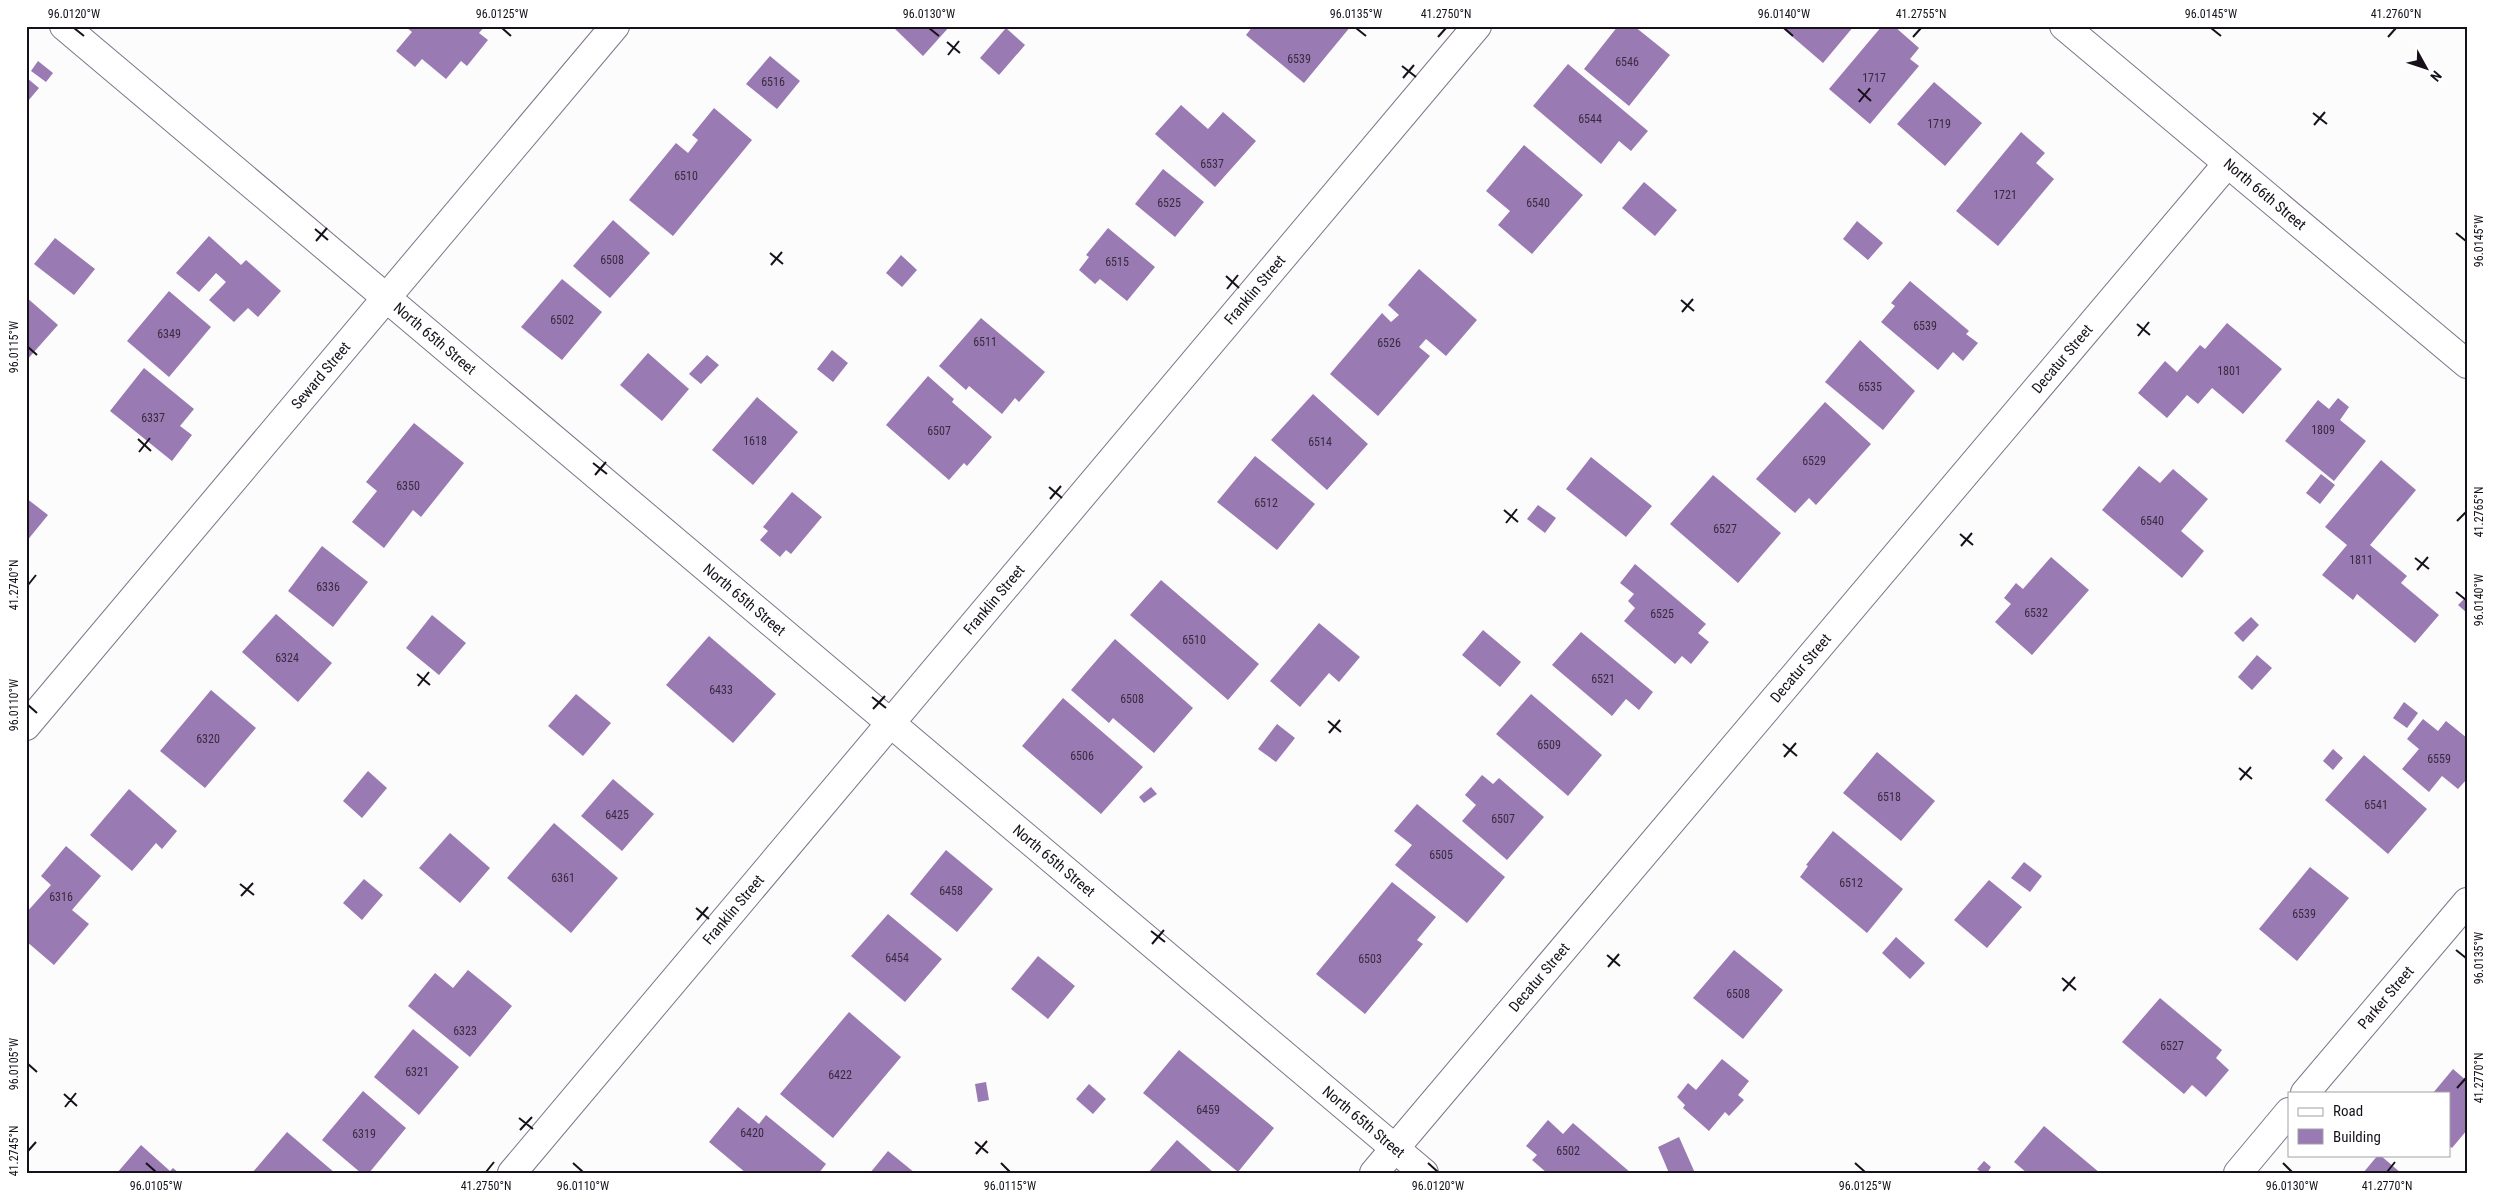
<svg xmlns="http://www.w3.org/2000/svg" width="2493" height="1199" font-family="'Roboto Condensed',sans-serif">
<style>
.building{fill:#9a7ab2}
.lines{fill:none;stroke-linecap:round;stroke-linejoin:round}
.street-casing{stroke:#7f7389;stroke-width:30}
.secondary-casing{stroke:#7f7389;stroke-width:30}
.street{stroke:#fff;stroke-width:28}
.secondary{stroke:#fff;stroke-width:28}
.ticks{fill:none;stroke:#16111a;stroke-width:2}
.labels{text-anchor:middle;stroke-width:4;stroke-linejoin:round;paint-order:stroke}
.number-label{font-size:12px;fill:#372b40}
.street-label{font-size:15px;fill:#16111a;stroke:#fff}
.neatline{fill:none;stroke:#16111a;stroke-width:2}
.ticks-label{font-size:12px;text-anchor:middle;fill:#16111a}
</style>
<rect width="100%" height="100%" fill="#fcfcfc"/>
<path class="building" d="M405,26H485L479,33L488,40L467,66L461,61L446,79L422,59L415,67L396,51L412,32Z
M892,26H950L923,56Z
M1253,26H1351L1304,83L1246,35Z
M1618,26H1634L1670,55L1629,106L1584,69Z
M1780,26H1854L1823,63Z
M1882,26H1894L1919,48L1910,59L1919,66L1870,124L1829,89Z
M1006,28L1025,45L999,75L980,58Z
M770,56L800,81L777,109L746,84Z
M38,61L53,73L46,82L31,71Z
M1568,64L1648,131L1631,151L1619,141L1601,164L1533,106Z
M27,78L39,88L28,101L26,100Z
M1934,82L1982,123L1945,166L1897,124Z
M1181,105L1208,129L1223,112L1256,141L1215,187L1155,134Z
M714,108L752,140L673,236L629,200L676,143L688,153L698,140L692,135Z
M2021,132L2045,153L2036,163L2054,179L1998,246L1956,211Z
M1524,145L1583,195L1532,254L1498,225L1510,211L1486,191Z
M1163,169L1204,202L1175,237L1135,204Z
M1644,182L1677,210L1655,236L1622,208Z
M613,220L650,253L610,298L573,266Z
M1857,221L1883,243L1868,260L1843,239Z
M1108,228L1155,267L1127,301L1100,279L1095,284L1079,270L1089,257L1086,255Z
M209,236L241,265L246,260L281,291L258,317L248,308L234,322L209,300L226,282L216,273L199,292L176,273Z
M55,238L95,269L74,295L34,264Z
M901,255L917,270L902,287L886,273Z
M1419,269L1477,320L1446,356L1426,339L1419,347L1430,356L1378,416L1330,374L1382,313L1391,322L1399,315L1388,305Z
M562,279L602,312L562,360L521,327Z
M1910,281L1969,331L1966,334L1978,343L1963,361L1953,352L1938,370L1881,322L1895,306L1891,303Z
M169,291L211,327L169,377L127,341Z
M26,297L58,325L26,361Z
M981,318L1045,372L1019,402L1015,398L1002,414L969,386L966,390L939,366Z
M2227,323L2282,369L2243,414L2212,388L2198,404L2187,395L2167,418L2138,393L2165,361L2177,372L2200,345L2205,349Z
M1860,340L1915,391L1883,430L1825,382Z
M832,350L848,363L833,382L817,369Z
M648,353L689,389L662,421L620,385Z
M707,355L719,365L701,384L689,374Z
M144,368L194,409L180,426L192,435L172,461L110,411Z
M928,376L954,399L952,402L992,437L967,466L964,463L949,480L886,425Z
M1313,394L1368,444L1327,490L1271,440Z
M757,397L798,432L753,485L712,450Z
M2338,398L2349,407L2340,420L2366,441L2334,481L2285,441L2318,400L2329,409Z
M1825,402L1871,444L1816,505L1809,498L1795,513L1756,479Z
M414,423L464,463L421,517L413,510L384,548L352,522L377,491L366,482Z
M1255,456L1315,504L1277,550L1217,502Z
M1591,457L1652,506L1626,537L1566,489Z
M2381,460L2416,490L2370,545L2407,576L2401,583L2439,615L2415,643L2357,594L2353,600L2322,575L2347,545L2325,527Z
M2139,466L2160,483L2173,469L2208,499L2181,531L2204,551L2182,578L2102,510Z
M2321,474L2335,485L2320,504L2306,493Z
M1713,475L1781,533L1738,583L1670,524Z
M792,492L822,517L791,554L786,550L780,557L760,540L768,531L763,527Z
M26,498L48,515L26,542Z
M1538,505L1556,518L1545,533L1527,519Z
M322,546L368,582L333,627L288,591Z
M2051,557L2089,590L2032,655L1995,622L2011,604L2004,598L2016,583L2023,589Z
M1635,564L1706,624L1698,633L1709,642L1691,664L1682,656L1675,664L1624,621L1635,608L1628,601L1634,594L1620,583Z
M1161,580L1259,664L1228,700L1130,615Z
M2467,596V613L2458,605Z
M276,614L332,663L298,702L242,652Z
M432,615L466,643L439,675L406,648Z
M2251,617L2259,625L2243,642L2234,633Z
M1319,623L1360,657L1339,682L1329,673L1300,707L1270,681Z
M1483,630L1521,662L1500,687L1462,655Z
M1581,632L1653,692L1639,710L1626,699L1612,716L1552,665Z
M709,636L776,694L733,743L666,685Z
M1115,639L1193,708L1154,753L1113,718L1109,723L1071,690Z
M2257,655L2272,668L2252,690L2238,677Z
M211,690L256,728L205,788L160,751Z
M576,694L611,723L583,756L548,726Z
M1531,694L1602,755L1568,796L1496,734Z
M1063,698L1143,767L1101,814L1022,746Z
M2404,702L2418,713L2407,728L2393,718Z
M2423,719L2438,731L2446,721L2467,738V779L2458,789L2442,776L2429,792L2402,769L2419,749L2407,739Z
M1277,724L1295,738L1276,762L1258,749Z
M2333,749L2343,758L2333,770L2323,761Z
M1877,752L1935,801L1901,841L1843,793Z
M2364,755L2427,809L2388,854L2325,800Z
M368,771L387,788L362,818L343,801Z
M1482,775L1493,784L1499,778L1544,817L1507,860L1462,821L1476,805L1465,795Z
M613,779L654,814L622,851L581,816Z
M1151,787L1157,794L1144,803L1139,797Z
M129,789L177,831L162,849L156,843L132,871L90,835Z
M1417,804L1505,877L1467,923L1395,865L1412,845L1394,831Z
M554,823L618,878L571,933L507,878Z
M1833,831L1903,889L1867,933L1800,877L1808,866L1806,865Z
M450,833L490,868L460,903L419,868Z
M66,846L101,876L72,910L89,924L54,965L26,941V913L51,885L41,876Z
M946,850L993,889L957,932L910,894Z
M2024,862L2042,876L2030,892L2011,878Z
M2310,867L2349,898L2297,961L2259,929Z
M364,879L383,895L362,920L343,903Z
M1989,880L2022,907L1987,948L1954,920Z
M1392,882L1436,917L1417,940L1423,944L1365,1014L1316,974Z
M888,914L942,959L905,1002L851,956Z
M1896,937L1925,963L1910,979L1882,953Z
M1734,950L1783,990L1743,1039L1693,998Z
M1038,956L1075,986L1048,1019L1011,989Z
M468,970L512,1006L470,1057L408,1006L435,973L453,988Z
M2160,998L2222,1050L2216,1058L2229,1070L2206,1097L2192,1085L2184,1094L2122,1042Z
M849,1012L901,1057L833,1138L780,1094Z
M413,1029L459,1067L419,1115L374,1077Z
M1179,1050L1274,1128L1238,1172L1143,1093Z
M1722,1059L1749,1081L1738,1095L1744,1100L1729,1116L1725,1112L1709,1131L1683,1108L1685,1105L1677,1097L1688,1083L1696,1090Z
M2453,1069L2467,1081V1130L2452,1148L2449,1146V1093H2433Z
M986,1082L989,1100L978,1102L975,1084Z
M1089,1084L1106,1099L1093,1114L1076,1099Z
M363,1091L406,1128L369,1173H361L322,1140Z
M738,1107L759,1124L766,1115L826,1164L819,1173H746L709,1142Z
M1548,1120L1563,1134L1573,1123L1631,1173H1547L1532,1160L1537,1155L1526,1146Z
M2044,1126L2100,1173H2027L2014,1162Z
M287,1132L335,1173H252Z
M1679,1137L1695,1173H1669L1658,1147Z
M1177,1140L1214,1173H1148Z
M141,1145L170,1171L173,1168L179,1173H117Z
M888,1151L915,1173H870Z
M2378,1155H2380L2401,1173H2363Z
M1984,1161L1991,1167L1987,1173H1982L1977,1169Z"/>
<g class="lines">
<g class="street-casing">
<g id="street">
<path id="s1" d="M64,26L1424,1173"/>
<path id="s2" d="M26,726L615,26"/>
<path id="s3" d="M2305,1093L2467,902"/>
<path id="s4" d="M512,1173L1477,26"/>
<path id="s5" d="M1374,1173L2227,164"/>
<path d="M2238,1173L2289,1112"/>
</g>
</g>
<g class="secondary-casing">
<g id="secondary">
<path id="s6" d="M2064,26L2467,364"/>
</g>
</g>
<use href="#street" class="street"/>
<use href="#secondary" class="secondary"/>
</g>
<path class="ticks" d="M74,28L84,36M502,28L511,36M929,28L939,36M1356,28L1366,36M1784,28L1793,36M2211,28L2221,36M1438,37L1446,28M1913,37L1921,28M2388,37L2396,28M947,42L960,53M948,55L959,41M1402,66L1416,77M1403,78L1414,65M1858,89L1871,101M1859,102L1870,88M2313,113L2327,124M2314,125L2325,112M315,229L328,240M2456,233L2466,241M316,241L327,228M770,253L783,264M771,265L782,252M1226,276L1239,288M1227,289L1238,275M1681,300L1694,311M1682,312L1693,299M2137,324L2150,335M2138,336L2149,322M28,347L37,355M138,439L151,451M139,452L150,438M593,463L607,474M595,475L606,462M1049,487L1062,498M1050,499L1061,486M1504,510L1518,522M2457,521L2466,512M1506,523L1517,509M1960,534L1973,545M1961,546L1972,533M2415,558L2429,569M2417,570L2428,557M28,585L36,575M2456,592L2466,600M417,674L430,685M418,686L429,672M872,697L886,708M28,705L37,713M873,709L885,696M1328,721L1341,732M1329,733L1340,720M1783,744L1797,756M1784,757L1796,743M2239,768L2252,779M2240,780L2251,767M240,884L254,895M241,896L253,883M696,908L709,919M697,920L708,907M1151,931L1165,942M1152,944L1164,930M2456,950L2466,958M1607,955L1620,966M1608,967L1619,954M2062,978L2076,990M2063,991L2075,977M28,1064L37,1072M2457,1088L2466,1078M64,1094L77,1106M65,1107L76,1093M519,1118L533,1129M520,1130L532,1117M975,1142L988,1153M28,1151L36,1142M976,1154L987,1141M146,1163L156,1172M573,1163L583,1172M1001,1163L1010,1172M1428,1163L1438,1172M1855,1163L1865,1172M2283,1163L2292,1172M486,1172L494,1162M2387,1172L2395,1162"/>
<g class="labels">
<g class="number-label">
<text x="1299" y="63">6539</text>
<text x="1627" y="66">6546</text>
<text x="1874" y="82">1717</text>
<text x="773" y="86">6516</text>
<text x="1590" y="123">6544</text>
<text x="1939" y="128">1719</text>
<text x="1212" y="168">6537</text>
<text x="686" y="180">6510</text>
<text x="2005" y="199">1721</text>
<text x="1169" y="207">6525</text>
<text x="1538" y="207">6540</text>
<text x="612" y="264">6508</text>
<text x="1117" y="266">6515</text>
<text x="562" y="324">6502</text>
<text x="1925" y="330">6539</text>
<text x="169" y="338">6349</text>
<text x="985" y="346">6511</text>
<text x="1389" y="347">6526</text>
<text x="2229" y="375">1801</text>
<text x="1870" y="391">6535</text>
<text x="153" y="422">6337</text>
<text x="2323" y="434">1809</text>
<text x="939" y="435">6507</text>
<text x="755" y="445">1618</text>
<text x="1320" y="446">6514</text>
<text x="1814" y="465">6529</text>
<text x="408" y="490">6350</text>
<text x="1266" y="507">6512</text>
<text x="2152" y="525">6540</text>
<text x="1725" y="533">6527</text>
<text x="2361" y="564">1811</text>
<text x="328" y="591">6336</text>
<text x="2036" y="617">6532</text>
<text x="1662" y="618">6525</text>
<text x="1194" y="644">6510</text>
<text x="287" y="662">6324</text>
<text x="1603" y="683">6521</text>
<text x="721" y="694">6433</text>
<text x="1132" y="703">6508</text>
<text x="208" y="743">6320</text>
<text x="1549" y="749">6509</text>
<text x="1082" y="760">6506</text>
<text x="2439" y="763">6559</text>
<text x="1889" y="801">6518</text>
<text x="2376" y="809">6541</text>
<text x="617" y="819">6425</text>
<text x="1503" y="823">6507</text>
<text x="1441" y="859">6505</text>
<text x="563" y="882">6361</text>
<text x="1851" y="887">6512</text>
<text x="951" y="895">6458</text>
<text x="61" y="901">6316</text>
<text x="2304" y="918">6539</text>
<text x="897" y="962">6454</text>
<text x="1370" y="963">6503</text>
<text x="1738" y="998">6508</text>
<text x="465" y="1035">6323</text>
<text x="2172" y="1050">6527</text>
<text x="417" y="1076">6321</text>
<text x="840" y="1079">6422</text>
<text x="1208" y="1114">6459</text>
<text x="752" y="1137">6420</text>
<text x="364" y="1138">6319</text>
<text x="1568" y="1155">6502</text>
</g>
<g class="street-label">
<text dy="5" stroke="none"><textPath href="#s6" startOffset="262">North 66th Street</textPath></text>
<text dy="5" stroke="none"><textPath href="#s4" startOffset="1154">Franklin Street</textPath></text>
<text dy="5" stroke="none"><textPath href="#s1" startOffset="485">North 65th Street</textPath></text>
<text dy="5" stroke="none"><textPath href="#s5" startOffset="1066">Decatur Street</textPath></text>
<text dy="5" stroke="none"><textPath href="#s2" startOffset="458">Seward Street</textPath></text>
<text dy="5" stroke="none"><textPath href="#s1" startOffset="890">North 65th Street</textPath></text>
<text dy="5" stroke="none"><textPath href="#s4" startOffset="749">Franklin Street</textPath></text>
<text dy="5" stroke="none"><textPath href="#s5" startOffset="661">Decatur Street</textPath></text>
<text dy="5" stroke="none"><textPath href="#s1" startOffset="1295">North 65th Street</textPath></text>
<text dy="5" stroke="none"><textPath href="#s4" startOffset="344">Franklin Street</textPath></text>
<text dy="5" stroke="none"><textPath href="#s5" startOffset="256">Decatur Street</textPath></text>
<text dy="5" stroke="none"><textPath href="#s3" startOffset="125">Parker Street</textPath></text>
<text dy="5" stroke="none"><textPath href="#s1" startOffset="1700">North 65th Street</textPath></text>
</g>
</g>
<rect width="2493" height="1199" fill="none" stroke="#ffffff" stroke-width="55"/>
<rect x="2288" y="1092" width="162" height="65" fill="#ffffff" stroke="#a2a0a3"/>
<rect x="2298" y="1108" width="25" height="8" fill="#ffffff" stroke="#a2a0a3"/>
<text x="2333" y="1116" font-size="15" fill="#16111a">Road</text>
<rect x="2298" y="1129" width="25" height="15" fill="#9a7ab2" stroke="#a2a0a3"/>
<text x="2333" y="1142" font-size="15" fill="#16111a">Building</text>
<g transform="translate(2426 68) rotate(130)" stroke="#ffffff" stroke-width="4" paint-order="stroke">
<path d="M0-4L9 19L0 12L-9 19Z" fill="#16111a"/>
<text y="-8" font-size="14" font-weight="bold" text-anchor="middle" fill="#16111a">N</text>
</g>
<rect x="28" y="28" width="2438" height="1144" class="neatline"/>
<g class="ticks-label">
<text x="74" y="18">96.0120°W</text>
<text x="502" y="18">96.0125°W</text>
<text x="929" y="18">96.0130°W</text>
<text x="1356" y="18">96.0135°W</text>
<text x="1446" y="18">41.2750°N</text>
<text x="1784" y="18">96.0140°W</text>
<text x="1921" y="18">41.2755°N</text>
<text x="2211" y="18">96.0145°W</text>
<text x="2396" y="18">41.2760°N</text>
<text transform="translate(2479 241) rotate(-90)" y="4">96.0145°W</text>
<text transform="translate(14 347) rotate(-90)" y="4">96.0115°W</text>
<text transform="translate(2479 512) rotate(-90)" y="4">41.2765°N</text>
<text transform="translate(14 585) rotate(-90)" y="4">41.2740°N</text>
<text transform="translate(2479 600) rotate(-90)" y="4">96.0140°W</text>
<text transform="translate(14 705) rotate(-90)" y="4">96.0110°W</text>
<text transform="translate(2479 958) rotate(-90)" y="4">96.0135°W</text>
<text transform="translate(14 1064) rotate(-90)" y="4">96.0105°W</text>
<text transform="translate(2479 1078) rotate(-90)" y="4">41.2770°N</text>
<text transform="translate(14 1151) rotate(-90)" y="4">41.2745°N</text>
<text x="156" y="1190">96.0105°W</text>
<text x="486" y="1190">41.2750°N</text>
<text x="583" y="1190">96.0110°W</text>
<text x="1010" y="1190">96.0115°W</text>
<text x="1438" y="1190">96.0120°W</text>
<text x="1865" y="1190">96.0125°W</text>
<text x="2292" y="1190">96.0130°W</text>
<text x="2387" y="1190">41.2770°N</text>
</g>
</svg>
